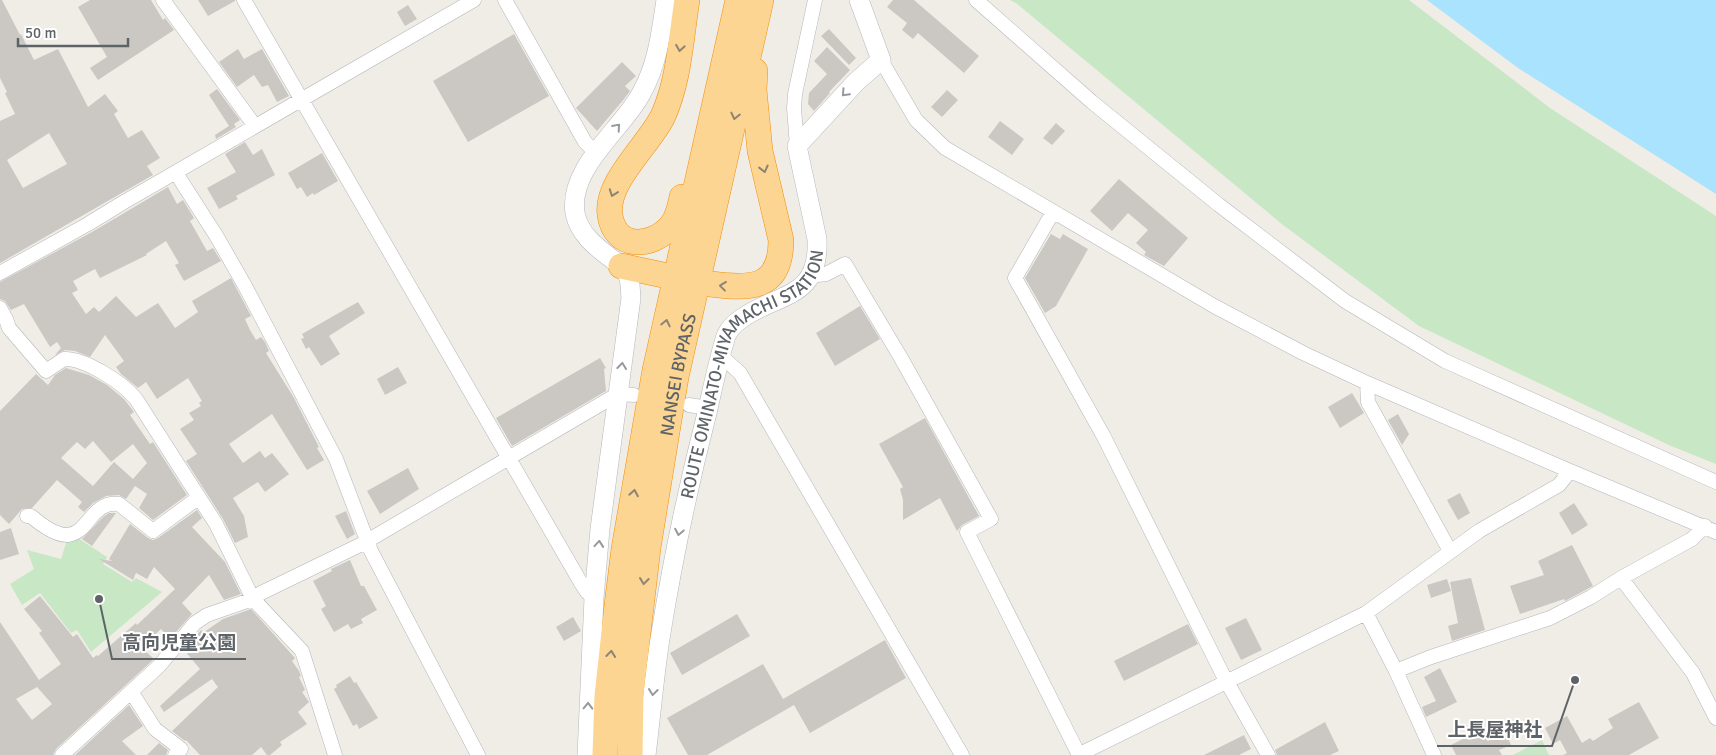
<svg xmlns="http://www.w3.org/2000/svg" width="1716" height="755" font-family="Signika,'Noto Sans JP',sans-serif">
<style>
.green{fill:#c8e7c4}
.water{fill:#a9e3fe}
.building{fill:#cbc8c3;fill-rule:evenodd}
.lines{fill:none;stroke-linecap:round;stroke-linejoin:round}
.street-casing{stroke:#b2b5b9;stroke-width:15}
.secondary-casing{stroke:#b3b7bb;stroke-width:20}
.highway-casing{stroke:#f58d02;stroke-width:26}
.street{stroke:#fff;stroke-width:14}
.secondary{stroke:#fff;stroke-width:19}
.highway{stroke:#fcd592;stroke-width:25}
.oneway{stroke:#8d8574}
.oneway2{stroke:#969a9c}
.labels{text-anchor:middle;stroke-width:4;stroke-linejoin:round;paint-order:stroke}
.street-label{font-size:18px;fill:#5e6367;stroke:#fff}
.leader{fill:none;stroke:#5e6367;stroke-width:2}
.callout-dot{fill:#5e6367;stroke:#fff;stroke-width:2}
.callout-label{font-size:19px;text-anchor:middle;font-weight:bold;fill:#5e6367;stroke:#fff;stroke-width:4;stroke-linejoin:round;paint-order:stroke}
</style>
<rect width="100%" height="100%" fill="#f0ede7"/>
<path class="green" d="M1010,0H1409L1550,108L1716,216V464L1671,446L1419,326L1283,225L1016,3Z
M78,538L107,557L103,564L132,582L136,578L162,592L91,652L77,630L71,633L40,593L22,605L10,584L34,569L27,550L61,559L67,540Z
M1542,740L1549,755H1513Z"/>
<path class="water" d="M1427,0H1716V194L1518,68Z"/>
<path class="building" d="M0,0H2L20,35L21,34L34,60L58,49L88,107L105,94L118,111L114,114L128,138L142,130L160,158L147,166L153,175L0,263V121L15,114L5,93L7,92L0,78ZM49,133L67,164L23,188L7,160Z
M90,0H151L163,20L165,18L174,30L98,80L90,68L107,57L78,7Z
M198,0H235V1L208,16Z
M893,0H914L979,56L964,73L918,33L913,39L902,30L907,23L887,7Z
M408,5L417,19L405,26L397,12Z
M829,29L856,58L849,65L821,36Z
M514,34L549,96L468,142L433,81Z
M827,47L850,70L829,92L830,93L814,111L808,104L809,93L827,74L814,61Z
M238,49L244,59L262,49L289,96L277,102L268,85L262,87L254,75L237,87L219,62Z
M622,62L636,76L625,86L630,91L624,99L597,131L576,108Z
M217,89L240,120L234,124L236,127L216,139L215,135L229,126L209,95Z
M947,90L958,100L942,117L931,107Z
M1000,121L1024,139L1012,155L988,137Z
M1056,123L1065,131L1052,145L1043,138Z
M245,142L253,155L262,149L275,175L236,196L238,199L219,209L207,188L236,172L225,154Z
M322,153L338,181L314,195L313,193L307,197L301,187L297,189L288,173Z
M1119,179L1188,238L1164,266L1144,255L1146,252L1136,243L1148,230L1128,213L1112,231L1090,211Z
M168,187L177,204L183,200L194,218L190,221L207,251L213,248L221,261L184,281L175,265L179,263L166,241L146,254L147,255L100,278L95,269L75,280L73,281L78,290L72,293L86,314L94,307L99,312L116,296L136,317L158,303L175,328L198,312L192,301L231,278L251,316L245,319L250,330L256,340L261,337L265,342L269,351L266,353L294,398L319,447L317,448L324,460L307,470L272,414L229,444L243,463L260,451L265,458L272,453L289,474L265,492L258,482L233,498L244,516L248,537L235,543L223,519L186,461L197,454L180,429L194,420L189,413L201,406L199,403L202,401L188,378L157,399L146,382L138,388L121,374L116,367L124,361L105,335L90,357L75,351L65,350L55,355L61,348L57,342L50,347L24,304L11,310L5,301L0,299V282L92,232Z
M1051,234L1060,239L1063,234L1088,249L1056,306L1045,313L1025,278Z
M358,302L365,313L329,336L340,354L321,366L309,347L306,349L301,339L304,338L302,334Z
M860,306L880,339L835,366L816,333Z
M600,358L606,368L604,369L606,391L512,446L496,418Z
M398,367L407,383L385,395L377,379Z
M66,368L89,375L107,385L124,399L134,412L130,415L150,444L153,442L187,495L153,520L139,508L147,494L135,486L126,499L119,495L106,496L93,503L84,512L78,507L82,502L57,480L32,508L22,509L9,524L0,515V411L36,374L48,385L55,375ZM93,441L111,462L133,444L147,463L133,479L114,462L93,486L61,458L77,442L85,449Z
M1352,393L1364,413L1340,428L1328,407Z
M1398,414L1409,434L1402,445L1388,420Z
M925,418L979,516L962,525L957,531L940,498L903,520V500L900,489L903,487L879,444Z
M408,468L419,489L380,514L367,491Z
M1460,493L1470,513L1458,520L1447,500Z
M1574,503L1588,525L1572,535L1559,513Z
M197,510L202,518L192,527L225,562L241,594L224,600L209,575L182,603L192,614L170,639L161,629L141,647L154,659L56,749L53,755H0V622L39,680L61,664L39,633L42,631L24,609L40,596L73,637L77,634L93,658L97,655L98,656L136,623L137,625L175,589L154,567L147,579L136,573L133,580L99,559L112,561L109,559L130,524L148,538L153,540L158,538ZM37,687L52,704L32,720L16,699Z
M346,511L355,534L347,539L335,516Z
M109,513H116L92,546L82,539L103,517Z
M11,528L19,554L0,560V532Z
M1572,545L1593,586L1565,601L1564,599L1520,614L1510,586L1544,575L1538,561Z
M350,560L361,586H364L377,610L361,619L363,623L351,629L348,624L334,632L321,609L326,606L313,581L332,571L331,569Z
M1471,578L1485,630L1452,641L1448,626L1458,623L1450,582Z
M1447,579L1451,591L1431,598L1427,585Z
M251,609L295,658L292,661L299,671L301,676L299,677L305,690L302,692L309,702L298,712L307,724L280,742L282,745L270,755H267L261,747L252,755H200L186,740L185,741L172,731L218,687L212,679L164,712L160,706L200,669L184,650L201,630L204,632L223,619Z
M737,614L750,636L682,675L670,653Z
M573,617L581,631L564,641L556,627Z
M1246,618L1262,650L1241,660L1225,628Z
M1188,624L1198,644L1124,681L1114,661Z
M885,640L906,678L810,733L794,705L707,755H688L667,718L763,664L783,699Z
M1440,668L1457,702L1426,717L1422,707L1436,701L1424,677Z
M350,676L354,683L356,682L378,718L359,729L357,724L353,726L334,689L337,687L336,685Z
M1639,702L1659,738L1629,755H1563L1567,753L1560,740L1553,744L1545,728L1567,716L1582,743L1590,738L1593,741L1613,728L1608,719Z
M129,705L143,726L122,741L136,755H75Z
M1500,720L1511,745L1499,750L1502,755H1456L1451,745Z
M1325,722L1339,751L1330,755H1277L1275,750Z
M1244,735L1251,749L1239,755H1204Z
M159,743L168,750L166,755H147Z"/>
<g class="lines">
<g class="street-casing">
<path id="street" d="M163,0L255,126
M244,0L581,583L587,592L594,598
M505,0L585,142L595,152
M976,0L1092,102L1219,205L1345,301L1445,361L1716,482
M881,60L916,120L945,148L1214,306L1303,353L1367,383L1570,471L1716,532
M797,146L794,108L795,94L815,0
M176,173L217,237L245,286L336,459L371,551L478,755
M1053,212L1015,278L1104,437L1223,675L1268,755
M0,273L88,224L124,202L474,0
M810,276L826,274L845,264L901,358L991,519L967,532L1079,755
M0,308L6,319L9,328L46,371L64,359C85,358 123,383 136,399L216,524L253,599L302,651L335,755
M721,356L740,373L962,755
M1367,383L1368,402L1450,551
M689,405L708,408
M27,516H31C90,567 81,498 119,504L153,531L198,498
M1621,578L1693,673L1716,718
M1366,613L1396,671L1434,755
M1396,671L1431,657L1550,618L1591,597L1621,578L1692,539L1705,526
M132,693L155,729L181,749L175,755
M62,755L159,666L195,623L207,615L253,599L261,593L362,544L618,394L634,395
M1078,755L1366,613L1479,531L1559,485L1570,471"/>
</g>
<g class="secondary-casing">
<g id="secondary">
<path d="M587,755L594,598L600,529L631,298C630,290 631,283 628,276C625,268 618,264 612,259C596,247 579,234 575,213C568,167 624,128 642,92C658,63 661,32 666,0"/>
<path id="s1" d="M646,755C651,716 654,677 660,639C672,563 688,487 707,413C713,387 718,361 726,336C729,329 735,323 741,319C778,292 820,300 817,239L797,146L856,82L881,60L859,0"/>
</g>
</g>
<g class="highway-casing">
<g id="highway">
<path d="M682,197C680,207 678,218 671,226C652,248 615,250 610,215C605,182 649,145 663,116C679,81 681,38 687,0"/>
<path d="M621,266L663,275"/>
<path d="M710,284C750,289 781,290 781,240L760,151L754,90L755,71"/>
<path d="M605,755L607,696L617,605L624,549L655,370L738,0"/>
<path id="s2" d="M630,755L631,692L648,548L676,377L761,0"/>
</g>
</g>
<use href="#street" class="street"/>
<use href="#secondary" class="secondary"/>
<use href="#highway" class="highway"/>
</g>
<defs><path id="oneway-chevron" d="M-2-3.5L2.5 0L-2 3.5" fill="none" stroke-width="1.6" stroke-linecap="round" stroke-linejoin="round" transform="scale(1.25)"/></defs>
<g class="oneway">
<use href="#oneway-chevron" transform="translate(680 48) rotate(99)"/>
<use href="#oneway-chevron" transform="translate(735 116) rotate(103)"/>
<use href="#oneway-chevron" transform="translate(764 169) rotate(76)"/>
<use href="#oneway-chevron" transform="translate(613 193) rotate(110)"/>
<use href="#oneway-chevron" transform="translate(723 286) rotate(-173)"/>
<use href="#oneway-chevron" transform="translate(666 323) rotate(-77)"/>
<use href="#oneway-chevron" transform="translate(634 493) rotate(-80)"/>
<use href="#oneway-chevron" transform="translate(644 581) rotate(97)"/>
<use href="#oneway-chevron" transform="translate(611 654) rotate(-84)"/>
</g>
<g class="oneway2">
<use href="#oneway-chevron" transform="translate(845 93) rotate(133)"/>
<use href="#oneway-chevron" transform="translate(617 127) rotate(-49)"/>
<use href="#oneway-chevron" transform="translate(622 366) rotate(-83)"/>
<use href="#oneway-chevron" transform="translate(679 532) rotate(101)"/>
<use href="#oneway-chevron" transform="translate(599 544) rotate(-85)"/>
<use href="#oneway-chevron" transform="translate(653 692) rotate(97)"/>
<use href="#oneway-chevron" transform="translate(588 706) rotate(-88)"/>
</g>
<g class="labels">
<g class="street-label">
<text dy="6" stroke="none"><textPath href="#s1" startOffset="410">ROUTE OMINATO-MIYAMACHI STATION</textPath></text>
<text dy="6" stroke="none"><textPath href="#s2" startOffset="384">NANSEI BYPASS</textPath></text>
</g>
</g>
<path class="leader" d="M99 599L112 659H246M1575 680L1552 746H1437"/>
<g class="callout-dot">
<circle cx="99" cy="599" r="5"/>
<circle cx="1575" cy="680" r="5"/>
</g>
<g class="callout-label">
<text x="179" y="649">高向児童公園</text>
<text x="1495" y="736">上長屋神社</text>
</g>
<path d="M18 38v8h110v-8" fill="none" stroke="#5e6367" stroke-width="2.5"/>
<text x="25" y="38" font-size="15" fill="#5e6367" stroke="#ffffff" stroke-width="4" paint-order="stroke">50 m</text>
</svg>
